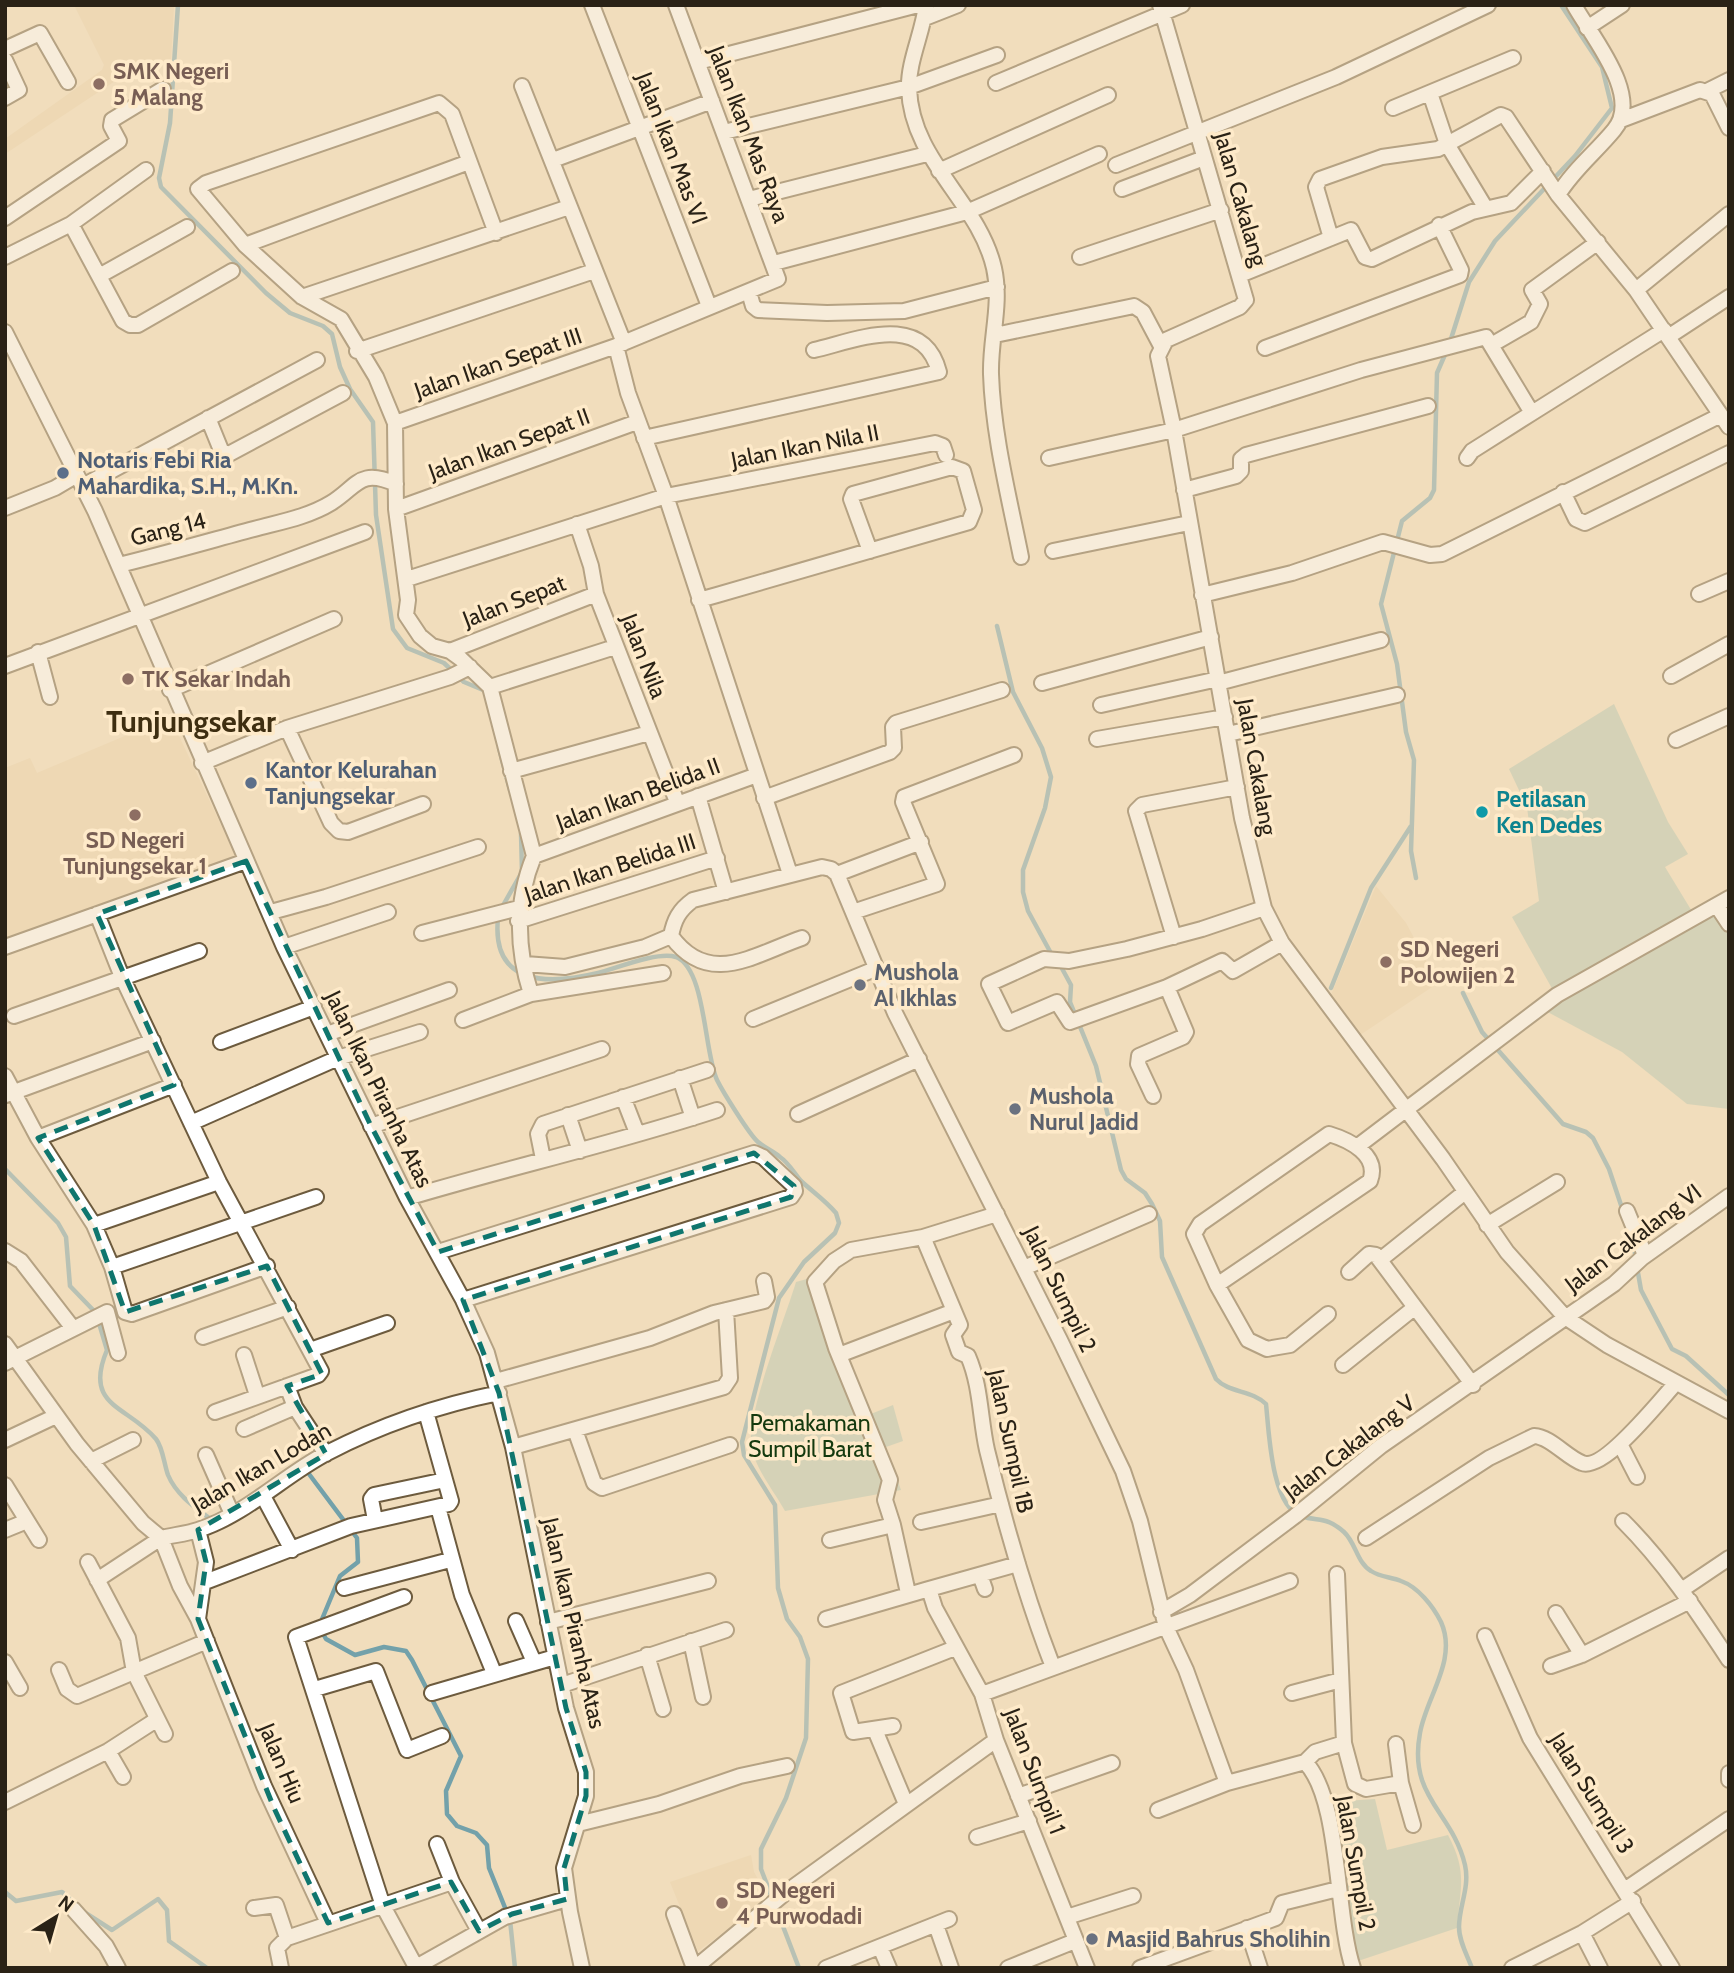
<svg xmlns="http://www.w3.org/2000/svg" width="1734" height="1973" font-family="Cabin,sans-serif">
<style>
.built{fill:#ead2aa}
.green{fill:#b4c6b1}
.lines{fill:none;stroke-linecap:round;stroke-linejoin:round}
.stream{stroke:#73a1aa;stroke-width:4.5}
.minor-casing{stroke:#6d5b3e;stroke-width:18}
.minor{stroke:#fff;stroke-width:14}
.marked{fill:none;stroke:#0f766e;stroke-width:5;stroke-dasharray:14 9;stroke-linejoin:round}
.education-dot{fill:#8d6e63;stroke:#feeac9;stroke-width:2.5}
.service-dot{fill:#5c6f8a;stroke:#feeac9;stroke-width:2.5}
.culture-dot{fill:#0f9aa8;stroke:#feeac9;stroke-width:2.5}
.worship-dot{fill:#6b7280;stroke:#feeac9;stroke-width:2.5}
.labels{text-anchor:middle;stroke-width:7;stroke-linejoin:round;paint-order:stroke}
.education-label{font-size:23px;font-weight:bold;fill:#785e54;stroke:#feeac9;text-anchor:start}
.street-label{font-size:23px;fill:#2a2216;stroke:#feeac9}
.service-label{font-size:23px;font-weight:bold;fill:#4e5e75;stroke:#feeac9;text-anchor:start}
.culture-label{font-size:23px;font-weight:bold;fill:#0d838f;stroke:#feeac9;text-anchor:start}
.worship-label{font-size:23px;font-weight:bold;fill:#5b616d;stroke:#feeac9;text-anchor:start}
.park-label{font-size:23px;fill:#14390e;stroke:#feeac9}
.district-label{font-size:30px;font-weight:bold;fill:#3e2e11;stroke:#feeac9}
</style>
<rect width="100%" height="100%" fill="#f1ddbc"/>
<path class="built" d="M74,5H174L171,59L121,77L5,154V139L102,70L104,65Z
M170,717L236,857L5,939V768L30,758L37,773Z
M1376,886L1406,923L1438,983L1360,1035L1331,995Z
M751,1855L754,1872L769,1899L698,1951L670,1882Z"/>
<path class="green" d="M1614,704L1668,822L1688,854L1665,867L1693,913L1554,992L1512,917L1539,901L1527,807L1509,769Z
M1717,912L1729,930V1109L1687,1104L1622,1052L1544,1010Z
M814,1277L866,1416L893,1405L903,1441L886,1447L901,1490L785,1511C774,1491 753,1466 751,1443C748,1410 785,1319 796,1282Z
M1375,1799L1387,1850L1448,1835C1468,1873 1460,1887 1457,1928L1358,1961L1346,1912L1330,1802Z"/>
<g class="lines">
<path class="stream" d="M178,5L170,123L159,178L161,187L266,293L290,313L323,326L332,334L340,367L350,389L373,422L376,515L393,629L407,648L444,663L464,682L488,692
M1450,342L1469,282L1495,241L1575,156L1612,108L1602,67L1561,5
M997,626L1013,692L1042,748L1051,777L1045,808L1023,870V892L1028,911L1053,957
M499,748L510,790
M1416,878L1411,851L1414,760L1406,732L1397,664L1381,604L1402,521L1430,498L1434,490L1437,373L1447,350
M501,909L522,872L521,833
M498,918C491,986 548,985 598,973C617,968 658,951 676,957C706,969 704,1053 717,1080C723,1092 749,1134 758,1142C765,1148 773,1151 780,1157C789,1163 794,1173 801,1181C813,1192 826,1201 836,1213L839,1223L835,1233L804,1262L779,1298L742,1442L744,1455L775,1505L778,1588L787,1619L800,1637L808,1659L806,1738L786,1798L761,1849V1869L799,1968
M1059,963L1071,985L1070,1002L1096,1066L1121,1170L1126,1179L1145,1193L1152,1204L1160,1221L1162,1257L1216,1379C1229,1393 1252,1390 1266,1404C1269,1431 1271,1506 1301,1516C1319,1522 1326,1516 1344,1532C1356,1543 1357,1563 1371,1571C1380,1577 1391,1577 1401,1581C1418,1587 1433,1606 1441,1622C1458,1660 1426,1697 1420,1733C1408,1798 1452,1811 1465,1865C1470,1887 1459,1906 1459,1927C1459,1941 1467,1955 1472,1968
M1331,988L1371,888L1411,826
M1463,993L1482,1032L1563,1124L1586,1132L1593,1138L1609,1169L1623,1211
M5,1169L58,1223L66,1237L70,1286L96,1313L107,1350C83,1407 127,1405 156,1439C163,1448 164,1464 168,1475C176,1494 193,1506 209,1518H213
M1632,1239L1636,1258
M1637,1267L1641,1290L1672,1349L1686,1356L1729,1395
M306,1470L357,1538L358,1562L340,1576L320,1624
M322,1632L326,1639L355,1655L384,1647L406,1651L412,1660L461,1756L446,1791L447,1814L457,1826L476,1833L487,1845L489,1868L510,1920L515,1968
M5,1892L16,1901L62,1892L77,1906
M84,1912L112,1930L158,1899L167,1910L169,1941L207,1968"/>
<g class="minor-casing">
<path id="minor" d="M592,5L709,306
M926,5C923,32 908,62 909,88C911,161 979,202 994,268C1002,304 990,338 991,374C993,435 1009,497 1021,557
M1160,5L1246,300L1240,307L1166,340L1158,356L1174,430L1242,818L1264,908L1282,943L1443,1159L1507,1252L1565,1317L1607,1345L1729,1411
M1574,5C1591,36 1643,96 1614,130C1596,152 1573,170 1558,195L1636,290L1729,427
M925,18L958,5
M1587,28L1622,5
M5,49L40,33L68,82
M5,60L19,90L5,98
M698,62L918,5
M996,83L1182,5
M522,86L624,343
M1707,91L1729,80
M1430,93L1447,144L1485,207
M1393,108L1513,58
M1621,120L1700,90L1712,94L1729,128
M724,132L909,87L997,55
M553,160L712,101
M1116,165L1336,77L1488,5
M939,171L1108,95
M1122,189L1204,158
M749,199L927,154
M5,218L119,141L111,126L112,120L163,89
M71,224L123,321L130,325H138L232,271
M496,233L452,114L439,103L206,183L198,189L245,245L302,297L341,319L376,377L395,423L396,509L408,600L406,615L420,636L432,646L450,651L461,659L490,687L534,856C515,902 516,947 531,994
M1331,238L1316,187L1320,179L1382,157L1438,149L1501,115L1506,117L1558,195
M245,245L469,162
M5,257L71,224L146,170
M1080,257L1221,210
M774,263L967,212L1099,154
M1240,275L1351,230L1365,257L1372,259L1472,212L1511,203L1543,171
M99,276L187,227
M1636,290L1729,214
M749,292L753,306L758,310L827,313L904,311L997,287
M302,297L569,207
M5,332L95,511L284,947L407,1198L463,1300L487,1353L513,1447L566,1708L586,1772V1796L564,1868L570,1912L582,1968
M995,335L1134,306L1143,312L1161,346
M1668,337L1729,297
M1493,344L1531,322L1540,304L1532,290L1598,242
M616,346L628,393L666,496L790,874
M1265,348L1460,275L1461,270L1439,225
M357,351L594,271
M208,418L221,450L227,455L343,393
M395,423L616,346L778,279L676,5
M644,438L939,372C923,311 857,340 814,350
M1049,458L1174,430L1361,370L1486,337L1532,413L1664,330
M1467,458L1472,451L1532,413
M83,486L317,360
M1184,490L1236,476L1241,471V459L1246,455L1428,406
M1563,492L1576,519L1585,523L1729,453
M5,508L55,488L77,475
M396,509L637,422
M577,524L591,566L596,594L677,802
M1053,551L1189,523
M119,565C164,554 209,541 254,529C280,522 308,517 331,503C358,486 359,468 396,484
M407,579L666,496L935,443L943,446L946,455
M1699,594L1729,581
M1202,595L1292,573L1383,542L1430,555L1442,554L1721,415
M699,600L717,595L969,522L974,510L963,471L952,467L853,494L851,499L870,551
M450,651L596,594
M38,652L50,697
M5,666L365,532
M1671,676L1729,644
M1042,683L1211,637
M1218,683L1381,640
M490,687L615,647
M170,690L334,619
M1101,705L1218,679
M287,728L331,823L339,831L348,832L423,804
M1228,734L1397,695
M1097,739L1225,717
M1676,740L1729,716
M202,763L287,728L450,677L470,667
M511,771L649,733
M698,796L726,892
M764,798L890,752L894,748L893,727L896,723L1002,690
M534,856L757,775
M837,874L921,842
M1717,906L1729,924
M1264,908L1202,929L1127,949L1069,961L1044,959L989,984L1008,1023L1057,1002L1070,1022L1167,987L1222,961L1233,971L1282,943
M271,912L326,897L478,847
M853,912L937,884L903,802L904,797L1014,755
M97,914L122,977L219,1182L321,1371L318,1375L215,1412
M518,921L717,858
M422,933L519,908
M1174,937L1136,811L1142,805L1237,787
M802,938C753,955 709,988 671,936C674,920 679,910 693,900L822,867L831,869L837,874L895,1013L1060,1340L1123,1471L1140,1521L1166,1627L1186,1670L1227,1783
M5,947L246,861
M284,947L388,912
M525,964L565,967L645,947L671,936
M14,1016L199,951
M753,1019L875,969
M463,1020L531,994L663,973
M327,1034L449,990
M221,1042L314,1007
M5,1076L38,1138L94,1225L112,1267L125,1312L132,1314L267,1266
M680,1078L693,1118
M6,1095L153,1041
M1153,1096L1138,1064L1139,1056L1183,1037L1186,1032L1167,987
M623,1097L637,1133
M798,1114L919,1059
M568,1115L580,1151
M191,1123L338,1058L420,1032
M371,1126L602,1049
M38,1138L174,1085
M1358,1146L1557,995L1729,898
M543,1159L538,1134L543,1124L707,1070
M407,1198C510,1167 614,1144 717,1110
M1627,1211L1645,1255
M94,1225L219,1182
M1487,1225L1557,1182
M923,1237L960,1325L953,1335L959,1352L968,1356C981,1386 980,1419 987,1450C1005,1524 1026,1597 1053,1667
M5,1251L21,1261L72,1327
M438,1252L754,1153L763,1157L794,1186L795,1191L791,1197L463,1300
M1380,1260L1465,1192
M112,1267L316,1197
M1024,1268L1149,1214
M1349,1272L1369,1254L1376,1255L1473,1385
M1217,1285L1370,1181C1380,1155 1349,1140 1329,1134L1200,1224L1194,1234L1217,1285L1248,1340L1267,1349L1290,1345L1328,1314
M203,1337L288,1307
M5,1344L77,1444L143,1523L161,1538C173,1535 186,1534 198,1530C247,1514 283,1476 327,1453C381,1425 440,1405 499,1393
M310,1350L387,1323
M244,1355L257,1395
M839,1355L954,1311
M5,1363L107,1312L118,1353
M1343,1365L1414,1308
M496,1381L650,1338L714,1313L764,1301L767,1297L764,1281
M287,1386L295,1407L326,1454
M244,1429L295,1407
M575,1430L594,1483L602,1488L730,1445
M5,1440L56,1416
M1620,1444L1637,1477
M513,1447L724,1387L730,1378L726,1310
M206,1455L232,1514
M91,1461L133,1440
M5,1485L39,1540
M263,1496L292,1550
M438,1507L462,1595L494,1673
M375,1520L371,1499L374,1495L445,1480
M1623,1521C1665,1563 1696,1610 1729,1660
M921,1522L1001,1504
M893,1525L885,1500L890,1480L836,1348L815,1282L834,1261L851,1250L923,1237L997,1214
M5,1530L27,1521
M198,1530L206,1562L198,1619
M1366,1538L1489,1458L1534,1436C1551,1437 1566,1457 1582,1463C1604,1472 1660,1400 1676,1383
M830,1540L893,1525L908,1593
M88,1562L128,1638L134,1672L165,1734
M1337,1574L1344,1743L1355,1784L1366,1789L1401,1783
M980,1575L985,1589
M97,1580L161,1538L180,1586L198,1619L264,1786L328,1923
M205,1582L351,1526L449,1504L451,1501L426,1412
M344,1588L450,1560
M929,1589L1018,1564
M1683,1589L1729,1558
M404,1597L296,1637L383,1906L416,1967L505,1917L567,1899
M1161,1612L1190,1595L1295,1516L1381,1446L1614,1284L1642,1258L1729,1196
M1556,1613L1582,1655
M826,1619L929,1589L935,1608L982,1694L996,1740L1087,1968
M516,1621L534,1662
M548,1622L708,1581
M1485,1636L1530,1738L1672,1968
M691,1641L703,1697
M647,1655L663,1709
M5,1662L20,1688
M1551,1666L1582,1655L1690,1601
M59,1670L67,1689L77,1696L207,1641
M562,1685L726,1630
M315,1689L376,1671L407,1750L442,1736
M432,1693L555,1657
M1292,1693L1341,1680
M982,1694L1290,1581
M893,1726L853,1732L841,1693L955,1648
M875,1730L906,1804
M1396,1744L1401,1783L1413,1825
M108,1751L123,1777
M1305,1762L1315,1752L1344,1743
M1729,1773V1780
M1018,1796L1112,1763
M5,1802L108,1751L156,1720
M1158,1810L1227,1783L1305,1762C1341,1799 1335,1915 1353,1968
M578,1824L659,1804L740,1776L787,1766
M977,1837L1029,1821
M437,1844L452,1882L479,1931
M1626,1889L1729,1819
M254,1908L276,1905L287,1938
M73,1909L106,1946L118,1968
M674,1914L694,1968
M1067,1917L1133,1896
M936,1925L951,1968
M1247,1928L1260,1968
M1582,1933L1600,1968
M880,1947L889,1968
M281,1968L277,1948L287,1938L452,1882
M695,1968L785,1893L996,1740
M826,1968L949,1919
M1008,1968L1075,1941
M1140,1968L1276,1918L1282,1903L1338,1889
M1512,1968L1582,1933L1633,1901"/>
</g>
<use href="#minor" class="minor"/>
</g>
<path d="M0 0H1734V1973H0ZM246,861L371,1126L438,1252L754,1153L794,1186L791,1197L463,1300L499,1393L566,1708L586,1772V1796L564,1868L567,1899L512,1914L479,1931L451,1882L328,1923L274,1808L198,1619L206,1562L198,1530L326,1454L287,1386L322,1374L267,1266L125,1312L94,1225L38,1138L174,1085L97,914Z" fill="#f1ddbc" fill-opacity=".55" fill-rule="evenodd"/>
<path class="marked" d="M246,861L371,1126L438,1252L754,1153L794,1186L791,1197L463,1300L499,1393L566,1708L586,1772V1796L564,1868L567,1899L512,1914L479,1931L451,1882L328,1923L274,1808L198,1619L206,1562L198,1530L326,1454L287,1386L322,1374L267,1266L125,1312L94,1225L38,1138L174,1085L97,914Z"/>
<g class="education-dot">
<circle cx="99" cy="84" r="7"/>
<circle cx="128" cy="679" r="7"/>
<circle cx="135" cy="815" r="7"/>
<circle cx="1386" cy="962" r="7"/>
<circle cx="722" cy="1903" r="7"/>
</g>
<g class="service-dot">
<circle cx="63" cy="473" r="7"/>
<circle cx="251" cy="783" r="7"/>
</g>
<circle class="culture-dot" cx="1482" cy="812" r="7"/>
<g class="worship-dot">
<circle cx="860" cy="985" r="7"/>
<circle cx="1015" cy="1109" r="7"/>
<circle cx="1092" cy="1939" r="7"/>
</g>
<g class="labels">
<g class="education-label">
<text x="113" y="79">SMK Negeri<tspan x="113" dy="26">5 Malang</tspan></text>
<text x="142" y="687">TK Sekar Indah</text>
<text x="135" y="848" text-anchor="middle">SD Negeri<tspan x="135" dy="26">Tunjungsekar 1</tspan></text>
<text x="1400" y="957">SD Negeri<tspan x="1400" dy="26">Polowijen 2</tspan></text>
<text x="736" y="1898">SD Negeri<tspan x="736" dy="26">4 Purwodadi</tspan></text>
</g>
<g class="street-label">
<text transform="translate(749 134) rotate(69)" y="8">Jalan Ikan Mas Raya</text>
<text transform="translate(672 148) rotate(69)" y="8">Jalan Ikan Mas VI</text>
<text transform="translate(1241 199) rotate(74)" y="8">Jalan Cakalang</text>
<text transform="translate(498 363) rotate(-19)" y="8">Jalan Ikan Sepat III</text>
<text transform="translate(509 444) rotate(-20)" y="8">Jalan Ikan Sepat II</text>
<text transform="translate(805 446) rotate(-11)" y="8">Jalan Ikan Nila II</text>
<text transform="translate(168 529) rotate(-14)" y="8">Gang 14</text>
<text transform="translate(514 601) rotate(-21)" y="8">Jalan Sepat</text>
<text transform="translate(644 656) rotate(69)" y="8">Jalan Nila</text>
<text transform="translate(1257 767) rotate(80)" y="8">Jalan Cakalang</text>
<text transform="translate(638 794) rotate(-20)" y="8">Jalan Ikan Belida II</text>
<text transform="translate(610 868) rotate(-18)" y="8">Jalan Ikan Belida III</text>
<text transform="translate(379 1089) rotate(64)" y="8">Jalan Ikan Piranha Atas</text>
<text transform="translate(1633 1238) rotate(-37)" y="8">Jalan Cakalang VI</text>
<text transform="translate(1060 1289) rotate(64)" y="8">Jalan Sumpil 2</text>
<text transform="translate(1011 1441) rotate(78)" y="8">Jalan Sumpil 1B</text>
<text transform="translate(1349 1447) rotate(-37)" y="8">Jalan Cakalang V</text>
<text transform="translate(261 1467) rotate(-30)" y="8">Jalan Ikan Lodan</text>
<text transform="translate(574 1623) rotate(77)" y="8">Jalan Ikan Piranha Atas</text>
<text transform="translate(282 1763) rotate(67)" y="8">Jalan Hiu</text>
<text transform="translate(1035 1771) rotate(69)" y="8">Jalan Sumpil 1</text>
<text transform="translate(1592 1793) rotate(58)" y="8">Jalan Sumpil 3</text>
<text transform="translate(1356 1863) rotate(80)" y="8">Jalan Sumpil 2</text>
</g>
<g class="service-label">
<text x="77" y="468">Notaris Febi Ria<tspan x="77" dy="26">Mahardika, S.H., M.Kn.</tspan></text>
<text x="265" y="778">Kantor Kelurahan<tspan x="265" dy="26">Tanjungsekar</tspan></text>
</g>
<g class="culture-label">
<text x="1496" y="807">Petilasan<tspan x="1496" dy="26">Ken Dedes</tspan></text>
</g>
<g class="worship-label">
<text x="874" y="980">Mushola<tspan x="874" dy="26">Al Ikhlas</tspan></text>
<text x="1029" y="1104">Mushola<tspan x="1029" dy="26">Nurul Jadid</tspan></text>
<text x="1106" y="1947">Masjid Bahrus Sholihin</text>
</g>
<g class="park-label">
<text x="810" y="1431">Pemakaman<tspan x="810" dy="26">Sumpil Barat</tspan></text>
</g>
<g class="district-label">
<text x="191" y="732">Tunjungsekar</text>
</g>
</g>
<rect width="1734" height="1973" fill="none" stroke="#2a2216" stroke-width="14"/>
<g transform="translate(56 1917) rotate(37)" stroke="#feeac9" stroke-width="5" paint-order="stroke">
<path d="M0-5L12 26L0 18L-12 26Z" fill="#2a2216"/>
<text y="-10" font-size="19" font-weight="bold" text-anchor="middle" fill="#2a2216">N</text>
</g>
</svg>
